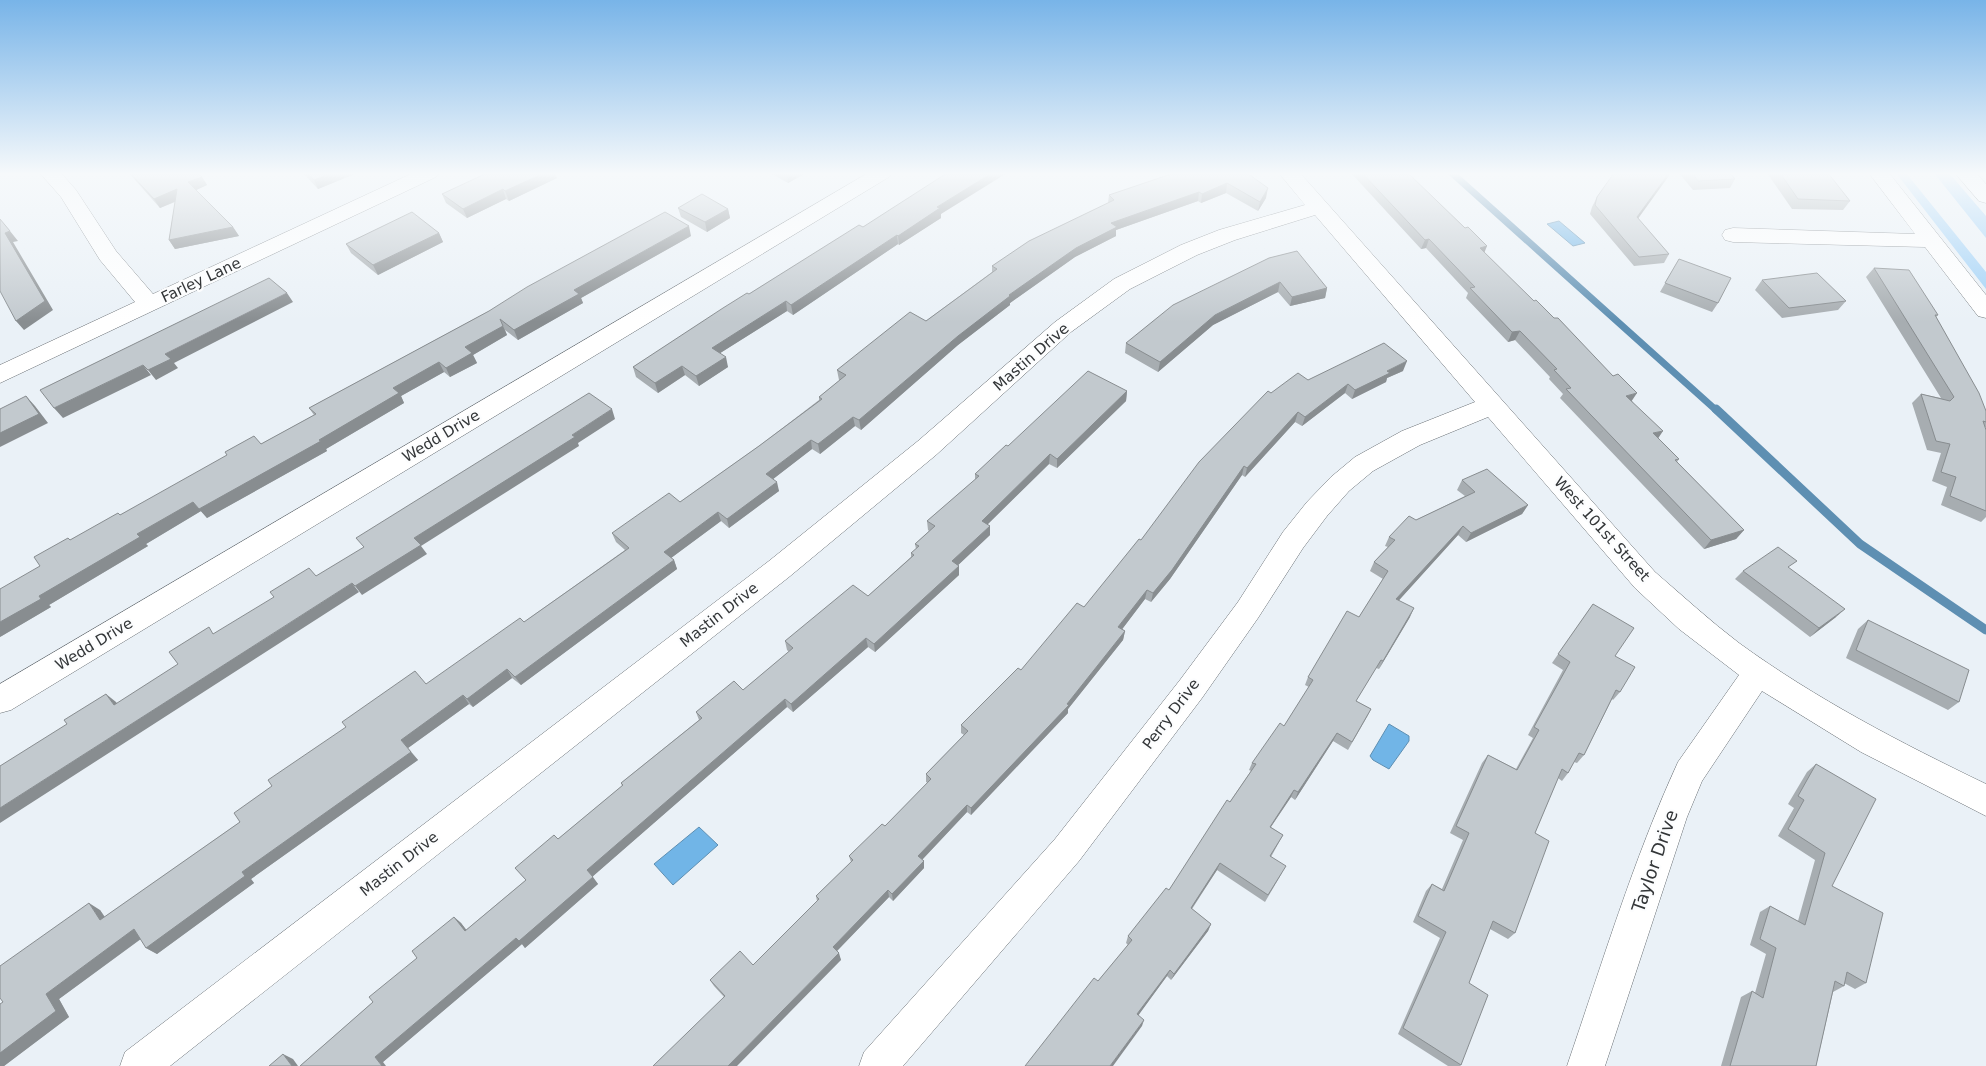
<svg xmlns="http://www.w3.org/2000/svg" width="1986" height="1066" font-family="'DejaVu Sans',sans-serif">
<style>
.green{fill:#a0d1f7}
.water{fill:#71b5e7;stroke:#5e8fb2}
.lines{fill:none;stroke-linecap:round;stroke-linejoin:round}
.stream-far1{stroke:#5e8fb2;stroke-width:7}
.stream{stroke:#5e8fb2;stroke-width:9}
.minor-casing{stroke:#686e73;stroke-width:1}
.highway-casing{stroke:#686e73;stroke-width:1}
.minor{fill:#fff;fill-rule:evenodd}
.highway{fill:#fff;fill-rule:evenodd}
.wall{fill:#a7adb1}
.shaded-wall{fill:#888d90}
.building{fill:#c2c9ce;stroke:#888d90}
.labels{text-anchor:middle;stroke-width:4.5;stroke-linejoin:round;paint-order:stroke}
.street-label{font-size:15px;fill:#333638;stroke:#fcfdfe}
.near-street-label{font-size:18px;fill:#333638;stroke:#fcfdfe}
</style>
<rect width="100%" height="100%" fill="#eaf1f7"/>
<path class="green" d="M1896,173H1906L1986,272V289Z
M1934,173H1949L1986,216V238Z"/>
<path class="water" d="M1559,221L1585,243L1573,246L1547,224Z
M1389,724L1409,736V741L1389,769L1373,760L1370,756Z
M699,827L718,845L673,885L654,864Z"/>
<g class="lines">
<path class="stream-far1" d="M1452,173L1717,411"/>
<path class="stream" d="M1716,409L1860,544L1986,630"/>
<g class="minor-casing">
<path id="minor" d="M40,173H61L76,190L116,251L153,294L413,173H439L436,177L0,383V365L135,302L100,260L61,197Z
M868,173H892L889,177L11,710L0,713V684Z
M1279,173H1300L1655,572C1683,596 1710,621 1739,643C1816,699 1901,743 1986,784V816L1861,752L1762,691L1702,781L1687,817L1605,1066H1567C1602,964 1633,860 1678,762L1739,675L1679,629L1635,588L1488,417L1420,445L1373,471L1349,491L1327,516L1303,548L1258,618L1202,698L1079,861L903,1066H859L864,1052L1055,839L1180,680L1238,602L1283,532L1307,502L1331,477L1355,457L1402,431L1475,402L1315,215L1235,240L1197,255L1130,289L1071,332L936,455L789,577L170,1066H120L125,1052L769,561L918,441L1055,322L1114,279L1181,245L1219,230L1305,205Z
M1869,173H1889L1986,295V318L1978,316L1925,247L1733,242L1725,240L1722,235L1725,230L1733,228L1915,234Z"/>
</g>
<g class="highway-casing">
<path id="highway" d="M1955,173H1976L1986,184V203L1979,201Z"/>
</g>
<use href="#minor" class="minor"/>
<use href="#highway" class="highway"/>
</g>
<path class="wall" d="M129,173L202,177L207,185L196,190L233,227L239,236L175,249L169,240L175,202L160,208L135,180Z
M303,173H357L318,189Z
M770,173H806L788,183Z
M1247,173L1266,198L1258,211L1226,193L1201,203L1198,201L1116,230V236L1075,257L1010,303V305L958,345L861,430L855,426L820,454L812,449L773,479L779,491L729,528L721,521L671,558L674,560L677,569L521,685L512,678L473,707L469,704L408,748L418,760L251,879L254,883L157,954L146,948L141,939L59,999L69,1017L4,1066H0L3,1002L100,910L105,917L240,822L426,684L524,622L625,550L616,542L612,533L680,502L759,446L819,400V397L840,380H839L837,370L926,321L992,272V266L1108,203L1109,195Z
M1351,173H1408L1484,252L1632,401L1658,438L1679,459L1677,462L1744,530L1736,539L1704,549L1560,398L1563,394L1549,379L1550,377L1515,340L1508,342L1466,298L1468,293L1426,248L1421,249Z
M1679,173H1730L1735,179L1730,188L1693,190Z
M1767,173H1828L1850,201L1843,210L1792,209Z
M557,178L509,201L506,199L467,218L446,203L442,194Z
M1597,197L1638,218L1669,254L1664,263L1634,266L1590,214L1592,207Z
M678,208L728,209L730,218L707,232L681,217Z
M941,214V218L899,245L898,244L793,315L787,311L720,353L728,367L699,386L685,375L658,393L636,377L633,367L749,294L863,227Z
M439,233L443,242L378,275L351,253L346,244Z
M691,236L581,298L583,303L518,340L505,330L507,335L473,355L477,363L450,377L444,372L401,396L404,403L326,449L327,451L207,518L201,511L146,544L148,546L49,605L51,607L0,637L40,566L70,540L261,444L314,415L309,408L489,311Z
M1269,258L1327,288L1325,298L1290,306L1278,292L1213,325L1158,372L1125,353L1126,343Z
M1679,259L1718,303L1712,312L1660,292Z
M1874,268L1938,315L1936,317L1986,411V427L1985,428L1986,430V517L1981,522L1941,505L1947,487L1932,481L1941,453L1927,450L1912,403L1921,394L1941,398L1866,277Z
M1762,280L1846,301L1838,310L1782,318L1755,290Z
M1403,371L1387,378L1386,382L1352,399L1345,393L1302,426L1295,422L1245,477L1242,475L1170,579L1151,602L1145,599L1122,629L1125,631L1123,640L1068,709V713L971,815L967,812L922,860L924,861V868L893,901L889,897L837,951L841,960L724,997L714,986L710,980L753,965L817,901L816,896L851,862L849,856L885,826L928,783L926,782V774L964,735L961,733V725L1021,670L1084,607L1141,540L1271,393L1308,380Z
M1127,391L1126,401L1057,468L1049,464L987,524L990,526V535L958,565L959,566V575L875,652L868,647L793,712L787,707L592,877L598,884L525,948L522,944L383,1062L300,1066L373,1002L417,958L454,917L461,923L466,930L526,880L515,868L558,839L622,786L621,783L699,720L696,712L743,690L789,652L787,650L785,641L868,596L911,557V553L916,549L915,544L929,531L928,530L927,521L975,480V474L1008,446Z
M1462,480L1528,505L1522,514L1466,542L1458,535L1399,600L1410,617L1379,669L1376,668L1356,701L1371,709L1367,717L1348,750L1333,741L1295,800L1291,797L1271,827L1283,835L1271,857L1282,873L1265,902L1217,870L1192,909L1211,924L1208,931L1171,980L1167,976L1138,1015L1142,1026L1098,981L1128,945L1126,943L1128,936L1169,890L1251,771L1249,770L1252,763L1284,726L1309,687L1305,685L1308,677L1359,617L1383,579L1370,571L1374,562L1388,547L1385,546L1389,537L1416,520L1465,496L1457,490Z
M1743,571L1836,617L1810,637L1735,579Z
M1593,604L1615,656L1620,692L1613,700L1612,699L1584,755L1577,763L1574,762L1568,773L1562,781L1558,778L1535,833L1515,933L1508,939L1490,929L1469,983L1461,1065L1460,1066H1448L1398,1034L1440,938L1413,922L1426,891L1432,884L1442,889L1463,840L1450,833L1482,763L1488,755L1516,769L1533,738L1528,735L1563,670L1552,663Z
M1868,620L1959,702L1948,710L1846,658L1858,629Z
M1816,764L1832,886L1866,983L1855,989L1844,983V986L1833,992L1816,1066H1721L1741,997L1752,991L1755,993L1766,954L1750,945L1760,912L1770,906L1798,921L1815,860L1778,836L1794,808L1788,804L1807,772Z"/>
<path class="shaded-wall" d="M333,173H357L318,189L314,180Z
M544,173H555L557,178L509,201L505,191Z
M787,173H806L788,183Z
M992,173H1007L941,214V218L899,245L898,236L937,207Z
M1669,173H1671L1632,227L1637,217Z
M202,177L207,185L194,191L188,182Z
M1227,183L1226,193L1201,203L1202,194Z
M1268,188L1266,198L1258,211L1260,202Z
M177,189L183,198L160,208L154,199Z
M503,189L506,199L467,218L463,209Z
M1199,192L1198,201L1116,230V236L1075,257L1010,303V305L958,345L861,430L859,420L958,336L1009,295L1111,223Z
M728,209L730,218L707,232L705,222Z
M689,226L691,236L581,298L583,303L518,340L514,330L574,290Z
M233,227L239,236L175,249L169,240Z
M10,231L18,241L13,242L53,310L24,330L16,321L5,233Z
M439,233L443,242L378,275L373,265Z
M897,235L898,244L793,315L791,305Z
M1429,239L1426,248L1421,249L1425,240Z
M1487,246L1483,256L1480,248Z
M1280,282L1278,292L1213,325L1158,372L1160,362L1215,315Z
M1327,288L1325,298L1290,306L1292,297Z
M287,293L293,302L174,363L178,368L156,380L148,370L165,354Z
M786,301L787,311L714,357L712,348Z
M503,326L507,335L473,355L477,363L450,377L446,368L465,347Z
M1520,331L1515,340L1508,342L1512,332Z
M726,357L728,367L699,386L696,376Z
M1407,361L1403,371L1387,378L1386,382L1352,399L1355,390L1387,371Z
M439,362L444,372L401,396L404,403L326,449L327,451L207,518L199,509L319,440L393,388Z
M143,365L151,375L63,418L54,408Z
M682,366L685,375L658,393L655,383Z
M1348,384L1345,393L1302,426L1305,417Z
M1127,391L1126,401L1057,468V459Z
M1637,393L1631,402L1626,396Z
M26,396L35,406L48,423L0,447V433Z
M612,409L615,419L578,443L579,446L421,546L427,554L362,595L355,586L414,538Z
M1298,412L1295,422L1245,477L1247,468Z
M853,417L855,426L820,454L818,444Z
M1663,431L1657,440L1653,433Z
M811,440L812,449L768,483L766,474Z
M1050,454L1049,464L982,530V521Z
M1244,466L1242,475L1170,579L1151,602L1153,593Z
M777,482L779,491L729,528L727,519Z
M193,502L201,511L146,544L148,546L49,605L51,607L0,637V622L39,596L137,534Z
M1528,505L1522,514L1466,542L1471,533Z
M718,512L721,521L667,561L664,552Z
M990,526V535L953,570L952,561Z
M1463,526L1458,535L1392,608L1396,599Z
M1744,530L1736,539L1704,549L1711,540Z
M674,560L677,569L521,685L515,677Z
M959,566V575L875,652L874,644Z
M352,583L359,592L0,823V808Z
M1147,590L1145,599L1117,636L1118,627Z
M1414,608L1410,617L1379,669L1383,661Z
M1845,609L1836,617L1810,637L1819,628Z
M1125,631L1123,640L1068,709V713L971,815V808L1067,704Z
M866,638L868,647L793,712L791,704Z
M507,669L512,678L473,707L467,699Z
M106,694L116,702L124,713L114,705Z
M463,695L469,704L408,748L401,740Z
M785,699L787,707L592,877L587,870Z
M1337,733L1333,741L1295,800L1298,792Z
M411,752L418,760L251,879L254,883L157,954L146,948L242,872Z
M1294,790L1291,797L1266,834L1270,827Z
M967,805V812L919,863L918,856Z
M924,861V868L893,901L892,894Z
M1220,863L1217,870L1188,914L1191,908Z
M593,877L598,884L525,948L522,944L383,1062L386,1066H382L375,1057L516,938Z
M888,890L889,897L835,953L833,947Z
M89,903L100,910L111,927L100,920Z
M454,917L461,923L472,937L465,931Z
M1211,924L1208,931L1171,980L1174,974Z
M134,929L146,935L59,999L69,1017L4,1066H0V1053L46,994Z
M839,953L841,960L737,1066H728Z
M1170,970L1167,976L1135,1020L1137,1014Z
M1144,1020L1142,1026L1113,1066H1110Z
M283,1054L293,1059L298,1066H292Z"/>
<path class="building" d="M130,173H198L202,177L188,182L233,227L169,240L177,189L154,199Z
M306,173H333L314,180Z
M487,173H544L505,191L503,189L463,209L442,194Z
M947,173H992L937,207L940,208L898,236L897,235L791,305L786,301L712,348L726,357L696,376L682,366L655,383L633,367L723,308L747,293L749,294L859,225L863,227Z
M1174,173H1247L1268,188L1260,202L1227,183L1202,194L1199,192L1111,223L1117,227L1076,248L1009,295L1010,296L958,336L859,420L853,417L818,444L811,440L766,474L777,482L727,519L718,512L664,552L674,560L515,677L507,669L467,699L463,695L401,740L411,752L242,872L245,876L146,948L134,929L46,994L56,1011L0,1053V1004L3,1002L0,998V966L89,903L100,920L240,822L234,813L272,786L268,780L346,727L342,722L415,671L426,684L520,618L524,622L629,548L612,533L669,493L680,502L759,446L822,399L819,397L846,375L837,370L910,312L926,321L997,269L992,266L1029,241L1114,200L1109,195Z
M1362,173H1408L1465,228L1468,227L1487,246L1480,248L1534,301L1536,300L1554,318H1558L1613,376L1618,374L1637,393L1626,396L1663,431L1653,433L1679,459L1675,460L1744,530L1711,540L1566,389L1571,388L1554,370L1557,369L1520,331L1512,332L1470,288L1475,287L1429,239L1425,240Z
M1614,173H1669L1637,217L1669,254L1639,257L1595,205L1597,197Z
M1692,173H1730L1735,179L1698,181Z
M1780,173H1828L1850,201L1798,199Z
M702,194L728,209L705,222L678,208Z
M412,212L439,233L373,265L346,244Z
M665,212L689,226L574,290L579,294L514,330L500,319L503,326L465,347L472,353L446,368L439,362L393,388L399,393L319,440L321,441L199,509L193,502L137,534L140,537L39,596L41,599L0,622V589L40,566L34,557L68,538L70,540L118,513L120,515L227,455L225,452L254,436L261,444L316,414L309,408L489,311L527,287Z
M0,219L10,231L5,233L45,301L16,321L0,291Z
M1297,251L1327,288L1292,297L1280,282L1215,315L1160,362L1126,343L1173,305L1269,258Z
M1679,259L1731,278L1718,303L1665,283Z
M1874,268L1909,270L1938,315H1935L1979,393L1986,411V422L1983,421L1986,430V511L1950,496L1956,477L1941,472L1950,444L1936,441L1921,394L1950,401L1954,397Z
M1817,273L1846,301L1789,308L1762,280Z
M269,278L287,293L165,354L171,359L148,370L143,365L54,408L40,390Z
M1384,343L1407,361L1387,371L1390,373L1355,390L1348,384L1305,417L1298,412L1247,468L1244,466L1172,570L1153,593L1147,590L1118,627L1125,631L1067,704L1069,705L971,808L967,805L918,856L924,861L892,894L888,890L833,947L839,953L728,1066H653L725,996L710,980L740,951L753,965L819,899L816,896L853,860L849,856L882,824L885,826L931,779L926,774L968,731L961,725L1018,668L1021,670L1077,603L1084,607L1139,539L1141,540L1199,462L1268,391L1271,393L1298,373L1308,380Z
M1088,371L1127,391L1057,459L1050,454L982,521L990,526L952,561L959,566L874,644L866,638L791,704L785,699L587,870L593,877L519,941L516,938L375,1057L382,1066H300L373,1002L369,997L417,958L412,951L454,917L465,931L526,880L515,868L554,835L558,839L623,785L621,783L702,718L696,712L734,681L743,690L793,648L785,641L853,585L868,596L914,555L911,553L919,546L915,544L935,526L927,521L979,476L975,474L1006,445L1008,446Z
M589,393L612,409L572,435L575,437L414,538L421,545L355,586L352,583L0,808V766L67,724L64,720L106,694L114,705L178,664L169,652L209,627L213,634L274,597L270,592L309,568L316,576L364,547L356,538Z
M26,396L39,414L0,433V409Z
M1487,469L1528,505L1471,533L1463,526L1396,599L1414,608L1383,661L1381,660L1356,701L1371,709L1352,742L1337,733L1298,792L1294,790L1270,827L1283,835L1270,856L1286,866L1268,895L1220,863L1191,908L1211,924L1174,974L1170,970L1137,1014L1144,1020L1110,1066H1025L1094,978L1098,981L1132,940L1128,936L1166,888L1169,890L1227,800L1230,802L1256,764L1252,763L1280,723L1284,726L1313,680L1308,677L1347,611L1359,617L1388,571L1374,562L1395,540L1389,537L1409,516L1416,520L1475,492L1462,480Z
M1778,547L1797,561L1788,567L1845,609L1819,628L1743,571Z
M1593,604L1634,628L1615,656L1635,667L1620,692L1616,690L1584,755L1579,753L1568,773L1562,769L1535,833L1549,841L1515,933L1493,921L1469,983L1488,995L1461,1065L1403,1028L1446,932L1418,916L1432,884L1444,891L1469,833L1456,826L1488,755L1517,770L1539,730L1534,727L1570,662L1558,654Z
M1868,620L1969,670L1959,702L1856,650Z
M1816,764L1876,799L1832,886L1883,913L1866,983L1847,972L1844,986L1835,981L1816,1066H1730L1752,991L1763,998L1776,948L1760,939L1770,906L1805,925L1825,853L1788,829L1804,800L1798,796Z
M283,1054L292,1066H269Z"/>
<linearGradient id="sky" x2="0" y2="1"><stop stop-color="#78b4e8"/><stop offset="0.54" stop-color="#f6f9fb"/><stop offset="1" stop-color="#f6f9fb" stop-opacity="0"/></linearGradient>
<rect width="1986" height="322" fill="url(#sky)"/>
<g class="labels">
<g class="street-label">
<text transform="translate(201 280) rotate(-25)" y="5">Farley Lane</text>
<text transform="translate(1031 357) rotate(-41)" y="5">Mastin Drive</text>
<text transform="translate(441 436) rotate(-31)" y="5">Wedd Drive</text>
<text transform="translate(1602 529) rotate(48)" y="5">West 101st Street</text>
<text transform="translate(719 615) rotate(-38)" y="5">Mastin Drive</text>
<text transform="translate(94 644) rotate(-31)" y="5">Wedd Drive</text>
<text transform="translate(1171 714) rotate(-53)" y="5">Perry Drive</text>
<text transform="translate(399 864) rotate(-38)" y="5">Mastin Drive</text>
</g>
<g class="near-street-label">
<text transform="translate(1655 861) rotate(-71)" y="6">Taylor Drive</text>
</g>
</g>
</svg>
